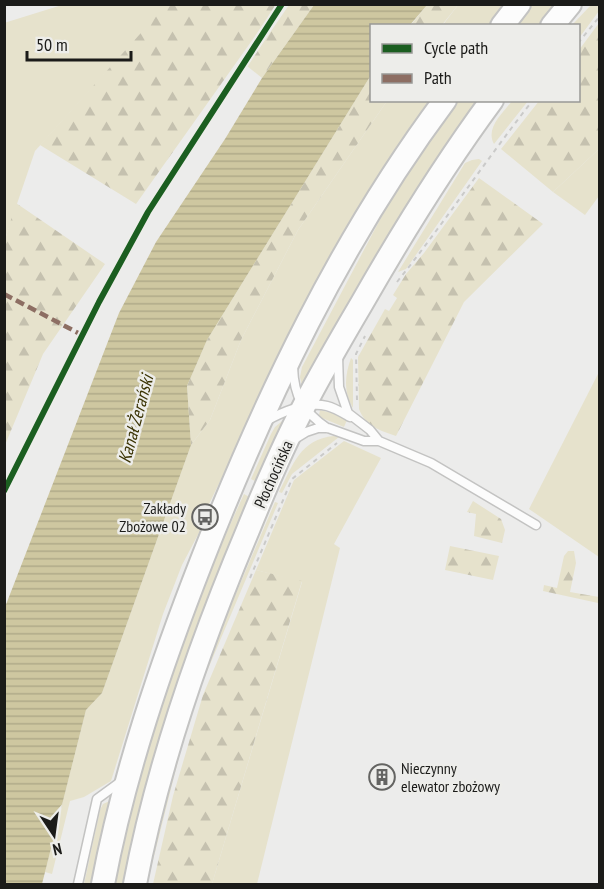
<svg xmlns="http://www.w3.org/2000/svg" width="604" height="889" font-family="'PT Sans Narrow',sans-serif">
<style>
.grass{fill:#e6e2cc}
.forest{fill:url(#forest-firs)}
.water{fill:url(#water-rules)}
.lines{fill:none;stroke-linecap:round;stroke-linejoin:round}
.service-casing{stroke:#c3c3c2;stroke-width:11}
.secondary-casing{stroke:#c3c3c2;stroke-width:26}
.path{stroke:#cacac9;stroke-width:2;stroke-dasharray:4.5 4.5;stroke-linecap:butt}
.service{stroke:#fcfcfc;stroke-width:8}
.secondary{stroke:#fcfcfc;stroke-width:22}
.quiet{stroke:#8d6e63;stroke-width:4.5;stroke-dasharray:9 4.5;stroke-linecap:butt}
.cycleway-casing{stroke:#ededea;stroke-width:10}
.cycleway{stroke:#1b5e20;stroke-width:6}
.labels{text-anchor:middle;stroke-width:5;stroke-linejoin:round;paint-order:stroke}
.street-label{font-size:16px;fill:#1b1b19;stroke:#ededea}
.poi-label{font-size:16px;fill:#1b1b19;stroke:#ededea;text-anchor:end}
.water-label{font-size:18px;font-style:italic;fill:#3b3405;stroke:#ededea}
</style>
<defs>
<pattern id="forest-firs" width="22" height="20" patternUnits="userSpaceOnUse" patternTransform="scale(1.5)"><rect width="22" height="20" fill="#e6e2cc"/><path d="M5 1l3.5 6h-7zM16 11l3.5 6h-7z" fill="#c5c1af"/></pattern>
<pattern id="water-rules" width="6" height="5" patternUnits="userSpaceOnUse" patternTransform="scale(1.5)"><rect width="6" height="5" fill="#cec7a0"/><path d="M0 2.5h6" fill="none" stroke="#b0aa89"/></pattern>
</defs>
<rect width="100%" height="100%" fill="#ececeb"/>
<path class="grass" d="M62,5H167L35,151L5,239L4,23Z
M458,5H509L492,25L442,26Z
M532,5H558L541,25L515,26Z
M591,5H599V11L579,38L578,26L572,25Z
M387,101H435L230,470L226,469L199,525L202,527L182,565L163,614L111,781L84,797L70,801L52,874L45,872L86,710L102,693L191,445L210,420L241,340L298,230Z
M455,101H482L302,387L300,377L302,367L393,195L412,162Z
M512,101H528L494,144C485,128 503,113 512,101Z
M599,149V196L585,215L553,192Z
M479,159L482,161L406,269L398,272L465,163L472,160Z
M351,358L353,360V408C343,391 345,375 351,358Z
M599,372V557L529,509Z
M320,410L332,413L347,420L344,427L322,418L319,415Z
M287,417L261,484L251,479L271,434L275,427Z
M334,436L339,437L292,474L282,493L279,492C293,465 300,439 334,436Z
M344,441L381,458L334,544L340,548L257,884H212L302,582L256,570L294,480Z
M244,494L253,499L126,884H111L119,846L182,631Z
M275,502L278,503L200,688L183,741L147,884H143L164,795L196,687Z
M112,800L95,884H84L100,810L103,804Z"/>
<path class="forest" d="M167,4L277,5L136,204L40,145Z
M289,5H314L262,78L247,66Z
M427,5H458L442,25L410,26Z
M599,23V149L553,192L501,149L539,101L578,100L579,50Z
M371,75L372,100L387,101L298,230L241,340L210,420L191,445L187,386L207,340Z
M479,178L543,224L464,302L396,436C381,431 365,426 359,409L358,357L385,309L389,311L397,298L393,295L406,274L424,253Z
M16,203L105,264L43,354L5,445L4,243Z
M473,501L501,519L505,530L502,543L474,536L476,514L467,512Z
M450,546L499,556L493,580L445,570Z
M568,551H574L576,563L570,592L599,597L598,603L543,591L544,585L557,588L564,556Z
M256,570L302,581L212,884H153L173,796L203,695Z"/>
<path class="water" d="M314,5H427L410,25L372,26L371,75L207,340L187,386L191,445L102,693L86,710L42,884H5L4,609L7,602L119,313L156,242L225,139L262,78Z"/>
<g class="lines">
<g class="service-casing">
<path id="service" d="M338,356L339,387L348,413L370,430L379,441
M293,367C294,397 303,411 327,428
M266,421C284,411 307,401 327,406C335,408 343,413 350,417
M293,440L306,432L318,428H328L364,441H379L431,463L536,525
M78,884L97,799L123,780"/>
</g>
<g class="secondary-casing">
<path id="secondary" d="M502,26L519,4
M552,26L570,4
M103,884C124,773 161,665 202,560C265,399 341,239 445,100
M135,884C158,763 200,644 248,530C265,488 283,446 304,406C322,371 342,337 362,303C402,233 444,165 492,100"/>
</g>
<path class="path" d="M578,43L600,16
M397,282C444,223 486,160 533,100
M357,400L356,354L365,336
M250,578L292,479L337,443"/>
<use href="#service" class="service"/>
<use href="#secondary" class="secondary"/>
<path class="quiet" d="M4,294L82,335"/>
<g class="cycleway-casing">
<path id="cycleway" d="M4,491L99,302L148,212L282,4"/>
</g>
<use href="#cycleway" class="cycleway"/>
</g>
<defs>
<g id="bus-ring" transform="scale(1.35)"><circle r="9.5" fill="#ededea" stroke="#646462" stroke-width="1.5"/><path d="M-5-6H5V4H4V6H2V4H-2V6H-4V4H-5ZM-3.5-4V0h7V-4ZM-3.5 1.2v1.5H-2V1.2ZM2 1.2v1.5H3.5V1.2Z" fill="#646462"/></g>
<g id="building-ring" transform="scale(1.35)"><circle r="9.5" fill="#ededea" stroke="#646462" stroke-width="1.5"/><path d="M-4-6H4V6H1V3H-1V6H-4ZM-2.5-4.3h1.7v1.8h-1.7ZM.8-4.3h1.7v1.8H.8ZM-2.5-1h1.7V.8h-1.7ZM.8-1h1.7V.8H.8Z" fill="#646462"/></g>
</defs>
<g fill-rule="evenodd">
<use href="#bus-ring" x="205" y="517"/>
<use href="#building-ring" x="382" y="777"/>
</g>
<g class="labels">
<g class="street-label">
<text transform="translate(273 474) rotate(-66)" y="6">Płochocińska</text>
</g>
<g class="poi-label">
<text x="186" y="514">Zakłady<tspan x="186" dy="18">Zbożowe 02</tspan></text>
<text x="401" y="774" text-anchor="start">Nieczynny<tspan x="401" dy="18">elewator zbożowy</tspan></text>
</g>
<g class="water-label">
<text transform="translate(136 419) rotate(-75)" y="6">Kanał Żerański</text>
</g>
</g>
<rect width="604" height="889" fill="none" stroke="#1b1b19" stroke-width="12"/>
<rect x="370" y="24" width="210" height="78" fill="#ededea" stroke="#999996" stroke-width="1.5"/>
<rect x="382" y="44" width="30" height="9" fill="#1b5e20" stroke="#999996" stroke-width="1.5"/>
<text x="424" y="54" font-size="18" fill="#1b1b19">Cycle path</text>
<rect x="382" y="74" width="30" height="9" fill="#8d6e63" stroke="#999996" stroke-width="1.5"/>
<text x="424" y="84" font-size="18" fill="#1b1b19">Path</text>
<g transform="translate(54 835) rotate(167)" stroke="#ededea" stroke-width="4.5" paint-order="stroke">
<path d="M0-4.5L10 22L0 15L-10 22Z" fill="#1b1b19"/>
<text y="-9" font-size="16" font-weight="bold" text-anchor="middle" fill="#1b1b19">N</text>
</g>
<path d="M27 51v9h104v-9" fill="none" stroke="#1b1b19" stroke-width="3"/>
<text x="36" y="51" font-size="18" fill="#1b1b19" stroke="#ededea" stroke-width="4.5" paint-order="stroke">50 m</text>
</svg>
